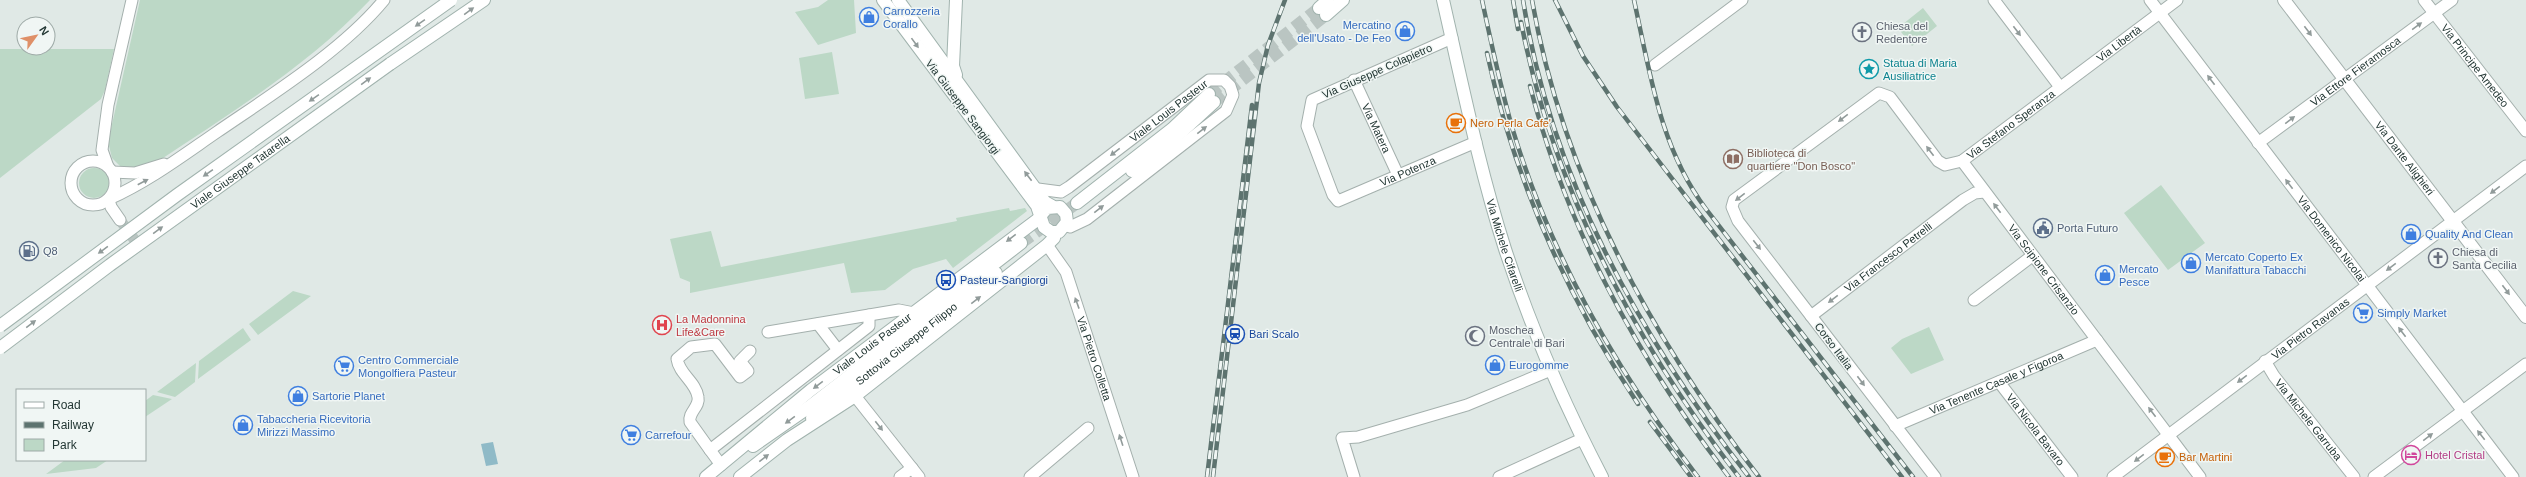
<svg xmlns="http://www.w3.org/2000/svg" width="2526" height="477" font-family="Helvetica,sans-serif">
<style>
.green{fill:#bcd8c6}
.water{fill:#8fbac7}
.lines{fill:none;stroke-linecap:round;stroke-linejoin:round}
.minor-tunnel{stroke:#bac5c2;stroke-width:11;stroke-dasharray:11 5.5;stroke-linecap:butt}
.secondary-tunnel{stroke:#bac5c2;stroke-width:12;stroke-dasharray:12 6;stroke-linecap:butt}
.minor-casing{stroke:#a4b0ad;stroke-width:13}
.tertiary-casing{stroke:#a4b0ad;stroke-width:14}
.secondary-casing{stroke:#a1b3ae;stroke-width:14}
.minor{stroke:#fff;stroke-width:11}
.tertiary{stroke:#fff;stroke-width:12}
.secondary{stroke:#fff;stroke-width:12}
.rail-casing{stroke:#5d736f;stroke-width:4.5}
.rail{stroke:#f0f6f4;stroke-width:3;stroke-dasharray:9;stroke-linecap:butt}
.secondary-bridge-casing{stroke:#a1b3ae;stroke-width:14;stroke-linecap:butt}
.secondary-bridge{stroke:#fff;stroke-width:12}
.oneway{fill:#919b9a}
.labels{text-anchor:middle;stroke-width:3;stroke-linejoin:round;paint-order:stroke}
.shop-label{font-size:11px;fill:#366cbe;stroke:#f0f6f4;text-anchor:start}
.worship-label{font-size:11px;fill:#5b616d;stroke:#f0f6f4;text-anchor:start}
.street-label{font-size:11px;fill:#233734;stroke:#f0f6f4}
.culture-label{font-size:11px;fill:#0d838f;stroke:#f0f6f4;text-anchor:start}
.food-label{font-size:11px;fill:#c56008;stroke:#f0f6f4;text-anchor:start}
.education-label{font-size:11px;fill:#785e54;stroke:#f0f6f4;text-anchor:start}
.service-label{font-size:11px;fill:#4e5e75;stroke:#f0f6f4;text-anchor:start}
.transit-label{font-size:11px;fill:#164399;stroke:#f0f6f4;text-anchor:start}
.health-label{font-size:11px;fill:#be3a42;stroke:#f0f6f4;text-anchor:start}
.hotel-label{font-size:11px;fill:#b23c85;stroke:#f0f6f4;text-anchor:start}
</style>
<rect width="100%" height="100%" fill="#e0e9e6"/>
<path class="green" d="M140,0H370C310,64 230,114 157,162L148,167L123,169L112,158L108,142Z
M828,0H854L856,33L818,45L795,12L818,7Z
M1923,8L1937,26L1912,46L1898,28Z
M0,49H114L105,90L101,99L0,178Z
M832,52L839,94L805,99L799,58Z
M79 183a15 15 0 1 1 30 0a15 15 0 1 1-30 0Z
M2161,185L2205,243L2168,270L2124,213Z
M1009,208L1010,211L1025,208L1027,211L953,268L946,259L913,269L885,290L851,293L844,263L690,293V282L680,278L670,239L711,231L721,267L957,221L956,218Z
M293,291L311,296L258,335L249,324Z
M1929,327L1944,360L1911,374L1891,348L1902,339Z
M243,328L251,340L198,379L199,361Z
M196,363L195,382L175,397L157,392Z
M153,395L172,399L145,417V401Z
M65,460H108L96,468L46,474Z"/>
<path class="water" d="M493,442L498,464L486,466L481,444Z"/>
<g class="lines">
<path class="minor-tunnel" d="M120,220L142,250"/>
<path class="secondary-tunnel" d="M1209,94L1319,8
M1214,102L1326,15
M1021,243L1077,203"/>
<g class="minor-casing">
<g id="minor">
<path d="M1994,0L2060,87"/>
<path id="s1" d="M2150,0L2513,477"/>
<path id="s2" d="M2424,0L2526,131"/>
<path id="s3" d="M1452,38L1312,100L1307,126L1333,195L1338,201L1476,142"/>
<path d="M1655,65L1742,0"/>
<path id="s4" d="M1354,80L1398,175"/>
<path id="s5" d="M2258,143L2452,0"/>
<path id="s6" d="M1962,161L2200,477"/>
<path id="s7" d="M1962,161L2177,0"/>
<circle cx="93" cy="183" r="22"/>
<path d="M108,167L102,150L108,105L132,0"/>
<path d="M112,172L135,173L164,164"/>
<path id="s8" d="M1038,189L1061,192L1069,187L1209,80H1224L1230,86L1233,95L1226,111L1087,219L1070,227L1066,226"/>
<path d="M120,220L111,207L109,199C149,181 182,156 217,132C271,95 343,50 384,0"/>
<path id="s9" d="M1047,245L1066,272L1133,477"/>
<path d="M1974,300L2032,256"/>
<path id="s10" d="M1811,316L1963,200L1975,193L1984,192"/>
<path d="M818,324L838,350"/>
<path d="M768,332L899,310L914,313"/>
<path id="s11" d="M2265,361L2274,376L2354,477"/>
<path id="s12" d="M1999,382L2072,477"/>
<path d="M855,396L919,477"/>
<path id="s13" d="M1895,426L2097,340"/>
<path d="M710,450L690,422C688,412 700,407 698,397C696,382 679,374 677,359L691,347L715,344L740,377L748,371L740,361L750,351"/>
<path d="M721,465L710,450L869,326V315"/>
<path d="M900,477L912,468"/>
<path d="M1030,477L1088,428"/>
<path d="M1354,477L1342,438L1358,437L1467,405L1551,370"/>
<path d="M1499,477L1582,439"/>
<path d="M1935,477L1738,221L1732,207L1734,200L1879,93L1890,97L1938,161L1945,165L1962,161"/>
<path id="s14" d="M2113,477L2526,166"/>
<path d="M2374,477L2526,364"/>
</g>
</g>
<g class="tertiary-casing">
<g id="tertiary">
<path id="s15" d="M2284,0L2526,317"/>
</g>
</g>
<g class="secondary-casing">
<g id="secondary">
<path d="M898,0L1045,202L1052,206"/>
<path d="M956,0L953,66L956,75"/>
<path id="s16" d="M1443,0C1462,83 1479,168 1505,249C1531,328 1564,404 1602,477"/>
<path d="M1319,8L1328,0"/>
<path d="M1326,15L1343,0"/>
<path d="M390,64L484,0"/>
<path d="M1132,171L1177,136L1214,102"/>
<path d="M1077,203L1172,129L1209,94"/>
<path id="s17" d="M812,418L996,273"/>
<path d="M753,446L809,407L1021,243"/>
<path id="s18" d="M706,477L811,390L1037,220L1047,208L1060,207L1066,214L1067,222L1059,232H1051L1044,227L1037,206L883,0"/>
<path d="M740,477L787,440L855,396L1047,245L1054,238L1055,233"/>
</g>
</g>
<use href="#minor" class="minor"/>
<use href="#tertiary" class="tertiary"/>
<use href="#secondary" class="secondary"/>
<g class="rail-casing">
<path id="rail" d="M1482,0C1491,42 1500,85 1512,127C1550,255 1617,372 1698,477
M1513,0L1518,29
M1523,0C1551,178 1640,337 1749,477
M1532,0C1563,177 1650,336 1759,477
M1555,0L1583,56L1617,107L1902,477
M1634,0C1650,73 1660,148 1706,209L1913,477
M1521,22C1554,191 1634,341 1739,477
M1487,53C1514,179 1567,297 1638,404
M1530,86C1567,230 1639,360 1729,477
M1650,422L1691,477
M1207,477L1252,105
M1213,477L1259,83L1268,45L1285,0"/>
</g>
<use href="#rail" class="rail"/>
<g class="secondary-bridge-casing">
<g id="secondary-bridge">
<path d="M0,326L177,195L451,0"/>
<path id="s19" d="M0,348L110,265L390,64"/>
</g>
</g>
<use href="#secondary-bridge" class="secondary-bridge"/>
</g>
<defs><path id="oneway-solid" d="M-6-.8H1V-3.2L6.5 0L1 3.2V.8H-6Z"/></defs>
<g class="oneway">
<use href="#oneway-solid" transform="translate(469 11) rotate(-36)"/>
<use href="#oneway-solid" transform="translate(420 23) rotate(145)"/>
<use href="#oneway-solid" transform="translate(2417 26) rotate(-36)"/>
<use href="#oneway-solid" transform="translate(2017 31) rotate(53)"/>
<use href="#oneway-solid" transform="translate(2308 31) rotate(53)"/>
<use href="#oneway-solid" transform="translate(915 43) rotate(54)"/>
<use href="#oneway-solid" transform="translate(2211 80) rotate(-127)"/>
<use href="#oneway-solid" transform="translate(366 81) rotate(-36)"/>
<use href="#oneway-solid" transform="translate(314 98) rotate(145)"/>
<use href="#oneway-solid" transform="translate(1843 118) rotate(143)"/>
<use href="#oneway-solid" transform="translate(2290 120) rotate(-37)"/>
<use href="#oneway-solid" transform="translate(1202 130) rotate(-38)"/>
<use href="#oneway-solid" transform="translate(1930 151) rotate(-127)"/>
<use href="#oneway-solid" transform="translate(1115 152) rotate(142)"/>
<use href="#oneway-solid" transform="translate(208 173) rotate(145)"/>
<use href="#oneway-solid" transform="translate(1028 176) rotate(-127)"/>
<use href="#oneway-solid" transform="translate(143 182) rotate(-28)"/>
<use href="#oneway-solid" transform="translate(2289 184) rotate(-127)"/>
<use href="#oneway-solid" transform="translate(2495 190) rotate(143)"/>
<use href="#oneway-solid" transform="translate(1740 197) rotate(142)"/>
<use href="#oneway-solid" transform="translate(1997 208) rotate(-127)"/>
<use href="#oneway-solid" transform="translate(1099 209) rotate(-38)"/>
<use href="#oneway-solid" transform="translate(158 230) rotate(-36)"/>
<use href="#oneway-solid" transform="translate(1011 238) rotate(142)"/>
<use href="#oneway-solid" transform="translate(1757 245) rotate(52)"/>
<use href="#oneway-solid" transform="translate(103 250) rotate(144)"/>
<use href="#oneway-solid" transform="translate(2391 267) rotate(143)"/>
<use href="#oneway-solid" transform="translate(2506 290) rotate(53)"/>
<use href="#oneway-solid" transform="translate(1833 299) rotate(143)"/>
<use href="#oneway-solid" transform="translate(976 300) rotate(-38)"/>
<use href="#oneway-solid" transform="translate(1077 303) rotate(-110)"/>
<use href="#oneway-solid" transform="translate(31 324) rotate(-37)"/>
<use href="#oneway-solid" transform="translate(2402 332) rotate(-127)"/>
<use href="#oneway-solid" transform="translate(2242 379) rotate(143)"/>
<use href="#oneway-solid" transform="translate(1861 381) rotate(53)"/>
<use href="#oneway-solid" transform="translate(818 385) rotate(143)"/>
<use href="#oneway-solid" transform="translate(2152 412) rotate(-127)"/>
<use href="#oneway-solid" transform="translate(790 420) rotate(144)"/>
<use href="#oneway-solid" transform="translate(879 426) rotate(52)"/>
<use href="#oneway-solid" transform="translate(2481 435) rotate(-128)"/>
<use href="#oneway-solid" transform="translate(2428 437) rotate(-37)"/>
<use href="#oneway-solid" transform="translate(1121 440) rotate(-108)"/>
<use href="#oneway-solid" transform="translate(764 458) rotate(-38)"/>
<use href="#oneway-solid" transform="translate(2139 458) rotate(143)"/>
</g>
<defs>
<g id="shop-ring" transform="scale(1)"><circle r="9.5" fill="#f0f6f4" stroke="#3f7fe0" stroke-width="1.5"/><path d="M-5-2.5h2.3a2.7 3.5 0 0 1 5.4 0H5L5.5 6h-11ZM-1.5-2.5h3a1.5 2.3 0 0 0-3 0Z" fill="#3f7fe0"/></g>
<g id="church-ring" transform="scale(1)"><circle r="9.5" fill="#f0f6f4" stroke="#6b7280" stroke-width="1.5"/><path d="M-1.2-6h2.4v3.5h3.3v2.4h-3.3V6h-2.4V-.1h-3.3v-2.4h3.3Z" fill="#6b7280"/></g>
<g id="sight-ring" transform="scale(1)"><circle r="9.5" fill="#f0f6f4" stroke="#0f9aa8" stroke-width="1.5"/><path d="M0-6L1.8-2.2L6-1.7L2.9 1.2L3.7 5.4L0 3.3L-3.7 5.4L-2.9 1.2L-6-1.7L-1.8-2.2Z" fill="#0f9aa8"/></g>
<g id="cafe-ring" transform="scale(1)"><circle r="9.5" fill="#f0f6f4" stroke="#e8710a" stroke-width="1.5"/><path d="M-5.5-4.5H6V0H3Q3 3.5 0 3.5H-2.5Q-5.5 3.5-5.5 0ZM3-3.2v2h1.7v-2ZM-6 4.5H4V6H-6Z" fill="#e8710a"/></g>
<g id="library-ring" transform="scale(1)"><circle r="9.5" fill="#f0f6f4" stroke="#8d6e63" stroke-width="1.5"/><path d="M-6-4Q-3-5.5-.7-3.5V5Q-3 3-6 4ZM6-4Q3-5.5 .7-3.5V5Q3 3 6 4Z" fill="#8d6e63"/></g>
<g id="civic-ring" transform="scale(1)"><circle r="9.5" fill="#f0f6f4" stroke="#5c6f8a" stroke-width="1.5"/><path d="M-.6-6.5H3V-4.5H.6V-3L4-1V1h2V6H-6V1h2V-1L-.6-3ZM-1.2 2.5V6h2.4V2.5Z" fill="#5c6f8a"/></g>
<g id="fuel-ring" transform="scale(1)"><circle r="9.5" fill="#f0f6f4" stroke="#5c6f8a" stroke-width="1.5"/><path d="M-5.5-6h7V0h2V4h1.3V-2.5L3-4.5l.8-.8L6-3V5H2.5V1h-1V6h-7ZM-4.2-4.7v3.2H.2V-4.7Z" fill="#5c6f8a"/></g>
<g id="bus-ring" transform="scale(1)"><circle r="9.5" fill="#f0f6f4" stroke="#1a4fb4" stroke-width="1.5"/><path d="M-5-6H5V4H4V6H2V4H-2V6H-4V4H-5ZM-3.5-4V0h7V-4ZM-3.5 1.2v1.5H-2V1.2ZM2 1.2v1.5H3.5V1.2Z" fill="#1a4fb4"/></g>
<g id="supermarket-ring" transform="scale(1)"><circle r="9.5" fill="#f0f6f4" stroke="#3f7fe0" stroke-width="1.5"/><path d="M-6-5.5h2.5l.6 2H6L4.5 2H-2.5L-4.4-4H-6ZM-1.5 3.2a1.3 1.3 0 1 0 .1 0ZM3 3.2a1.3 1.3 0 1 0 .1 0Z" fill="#3f7fe0"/></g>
<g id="hospital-ring" transform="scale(1)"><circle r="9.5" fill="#f0f6f4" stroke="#e0444e" stroke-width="1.5"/><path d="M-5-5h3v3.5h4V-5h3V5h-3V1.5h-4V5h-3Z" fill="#e0444e"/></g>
<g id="station-ring" transform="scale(1)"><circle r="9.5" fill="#f0f6f4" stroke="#1a4fb4" stroke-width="1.5"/><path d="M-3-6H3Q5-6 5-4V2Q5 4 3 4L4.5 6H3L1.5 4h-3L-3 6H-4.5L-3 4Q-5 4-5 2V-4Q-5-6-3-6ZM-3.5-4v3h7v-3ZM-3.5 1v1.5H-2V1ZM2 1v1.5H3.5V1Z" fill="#1a4fb4"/></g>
<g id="mosque-ring" transform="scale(1)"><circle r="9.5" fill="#f0f6f4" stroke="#6b7280" stroke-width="1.5"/><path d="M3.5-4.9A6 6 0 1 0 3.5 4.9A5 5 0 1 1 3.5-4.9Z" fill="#6b7280"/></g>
<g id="hotel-ring" transform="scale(1)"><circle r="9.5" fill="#f0f6f4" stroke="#d1479c" stroke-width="1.5"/><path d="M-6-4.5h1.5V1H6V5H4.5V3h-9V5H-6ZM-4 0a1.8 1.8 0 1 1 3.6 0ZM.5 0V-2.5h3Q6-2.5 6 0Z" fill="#d1479c"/></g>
</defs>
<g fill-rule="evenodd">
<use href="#shop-ring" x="869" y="17"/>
<use href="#shop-ring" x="1405" y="31"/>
<use href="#church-ring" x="1862" y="32"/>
<use href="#sight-ring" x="1869" y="69"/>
<use href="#cafe-ring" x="1456" y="123"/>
<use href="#library-ring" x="1733" y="159"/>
<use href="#civic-ring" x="2043" y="228"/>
<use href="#shop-ring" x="2411" y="234"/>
<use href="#fuel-ring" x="29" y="251"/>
<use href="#church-ring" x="2438" y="258"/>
<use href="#shop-ring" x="2191" y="263"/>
<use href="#shop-ring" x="2105" y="275"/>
<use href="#bus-ring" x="946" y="280"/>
<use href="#supermarket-ring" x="2363" y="313"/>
<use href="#hospital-ring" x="662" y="325"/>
<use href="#station-ring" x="1235" y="334"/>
<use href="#mosque-ring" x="1475" y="336"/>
<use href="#shop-ring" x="1495" y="365"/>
<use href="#supermarket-ring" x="344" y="366"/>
<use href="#shop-ring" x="298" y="396"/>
<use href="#shop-ring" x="243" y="425"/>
<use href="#supermarket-ring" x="631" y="435"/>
<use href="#hotel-ring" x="2411" y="455"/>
<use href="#cafe-ring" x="2165" y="457"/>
</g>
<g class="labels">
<g class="shop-label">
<text x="883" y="15">Carrozzeria<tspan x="883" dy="13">Corallo</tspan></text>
<text x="1391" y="29" text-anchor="end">Mercatino<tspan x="1391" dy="13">dell'Usato - De Feo</tspan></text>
<text x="2425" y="238">Quality And Clean</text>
<text x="2205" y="261">Mercato Coperto Ex<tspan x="2205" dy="13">Manifattura Tabacchi</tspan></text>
<text x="2119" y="273">Mercato<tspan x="2119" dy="13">Pesce</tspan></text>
<text x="2377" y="317">Simply Market</text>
<text x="358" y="364">Centro Commerciale<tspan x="358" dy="13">Mongolfiera Pasteur</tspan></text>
<text x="1509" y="369">Eurogomme</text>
<text x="312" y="400">Sartorie Planet</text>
<text x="257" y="423">Tabaccheria Ricevitoria<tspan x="257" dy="13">Mirizzi Massimo</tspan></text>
<text x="645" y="439">Carrefour</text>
</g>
<g class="worship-label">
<text x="1876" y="30">Chiesa del<tspan x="1876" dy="13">Redentore</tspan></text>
<text x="2452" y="256">Chiesa di<tspan x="2452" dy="13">Santa Cecilia</tspan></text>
<text x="1489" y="334">Moschea<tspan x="1489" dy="13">Centrale di Bari</tspan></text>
</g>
<g class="street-label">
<text dy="4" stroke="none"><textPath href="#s7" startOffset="196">Via Libertà</textPath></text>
<text dy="4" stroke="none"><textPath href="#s2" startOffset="83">Via Principe Amedeo</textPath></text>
<text transform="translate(1377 71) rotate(-24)" y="4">Via Giuseppe Colapietro</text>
<text dy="4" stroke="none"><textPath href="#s5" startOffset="121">Via Ettore Fieramosca</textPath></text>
<text transform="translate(963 107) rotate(53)" y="4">Via Giuseppe Sangiorgi</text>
<text dy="4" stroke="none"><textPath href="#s8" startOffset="158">Viale Louis Pasteur</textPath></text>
<text dy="4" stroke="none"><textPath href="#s7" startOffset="61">Via Stefano Speranza</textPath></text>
<text dy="4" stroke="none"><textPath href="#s4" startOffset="53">Via Matera</textPath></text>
<text dy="4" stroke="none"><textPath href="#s15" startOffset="199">Via Dante Alighieri</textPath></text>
<text dy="4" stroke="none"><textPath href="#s19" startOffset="298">Viale Giuseppe Tatarella</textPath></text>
<text dy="4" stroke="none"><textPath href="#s3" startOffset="337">Via Potenza</textPath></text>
<text dy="4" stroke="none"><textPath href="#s1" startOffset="300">Via Domenico Nicolai</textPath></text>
<text dy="4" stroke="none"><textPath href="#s16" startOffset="253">Via Michele Cifarelli</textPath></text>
<text dy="4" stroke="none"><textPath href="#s10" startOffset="97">Via Francesco Petrelli</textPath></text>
<text dy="4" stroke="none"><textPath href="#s6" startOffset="136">Via Scipione Crisanzio</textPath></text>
<text dy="4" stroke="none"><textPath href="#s14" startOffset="247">Via Pietro Ravanas</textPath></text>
<text dy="4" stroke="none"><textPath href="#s17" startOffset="120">Sottovia Giuseppe Filippo</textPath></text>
<text dy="4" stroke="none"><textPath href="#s18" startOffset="213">Viale Louis Pasteur</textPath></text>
<text transform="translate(1834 346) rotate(53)" y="4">Corso Italia</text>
<text dy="4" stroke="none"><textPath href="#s9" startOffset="124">Via Pietro Colletta</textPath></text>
<text dy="4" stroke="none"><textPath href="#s13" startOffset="110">Via Tenente Casale y Figoroa</textPath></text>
<text dy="4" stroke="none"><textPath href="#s11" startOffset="73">Via Michele Garruba</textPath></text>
<text dy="4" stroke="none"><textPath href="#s12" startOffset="60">Via Nicola Bavaro</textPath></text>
</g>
<g class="culture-label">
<text x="1883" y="67">Statua di Maria<tspan x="1883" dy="13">Ausiliatrice</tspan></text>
</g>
<g class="food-label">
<text x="1470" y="127">Nero Perla Cafe'</text>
<text x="2179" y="461">Bar Martini</text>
</g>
<g class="education-label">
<text x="1747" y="157">Biblioteca di<tspan x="1747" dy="13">quartiere "Don Bosco"</tspan></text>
</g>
<g class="service-label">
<text x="2057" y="232">Porta Futuro</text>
<text x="43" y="255">Q8</text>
</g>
<g class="transit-label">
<text x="960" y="284">Pasteur-Sangiorgi</text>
<text x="1249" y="338">Bari Scalo</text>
</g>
<g class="health-label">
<text x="676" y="323">La Madonnina<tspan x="676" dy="13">Life&amp;Care</tspan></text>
</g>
<g class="hotel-label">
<text x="2425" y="459">Hotel Cristal</text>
</g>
</g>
<rect x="16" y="389" width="130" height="72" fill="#f0f6f4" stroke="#9eaaa7"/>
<rect x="24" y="402" width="20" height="6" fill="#ffffff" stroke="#9eaaa7"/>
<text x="52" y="409" font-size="12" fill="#233734">Road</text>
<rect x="24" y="422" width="20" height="6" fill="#5d736f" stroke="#9eaaa7"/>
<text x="52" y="429" font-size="12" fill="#233734">Railway</text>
<rect x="24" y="439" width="20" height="12" fill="#bcd8c6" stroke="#9eaaa7"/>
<text x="52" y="449" font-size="12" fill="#233734">Park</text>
<g transform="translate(36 36) rotate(57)"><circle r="19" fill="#f0f6f4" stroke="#9eaaa7"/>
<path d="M0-3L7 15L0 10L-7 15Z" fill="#df9068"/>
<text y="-6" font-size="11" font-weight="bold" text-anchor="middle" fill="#233734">N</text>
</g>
</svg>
